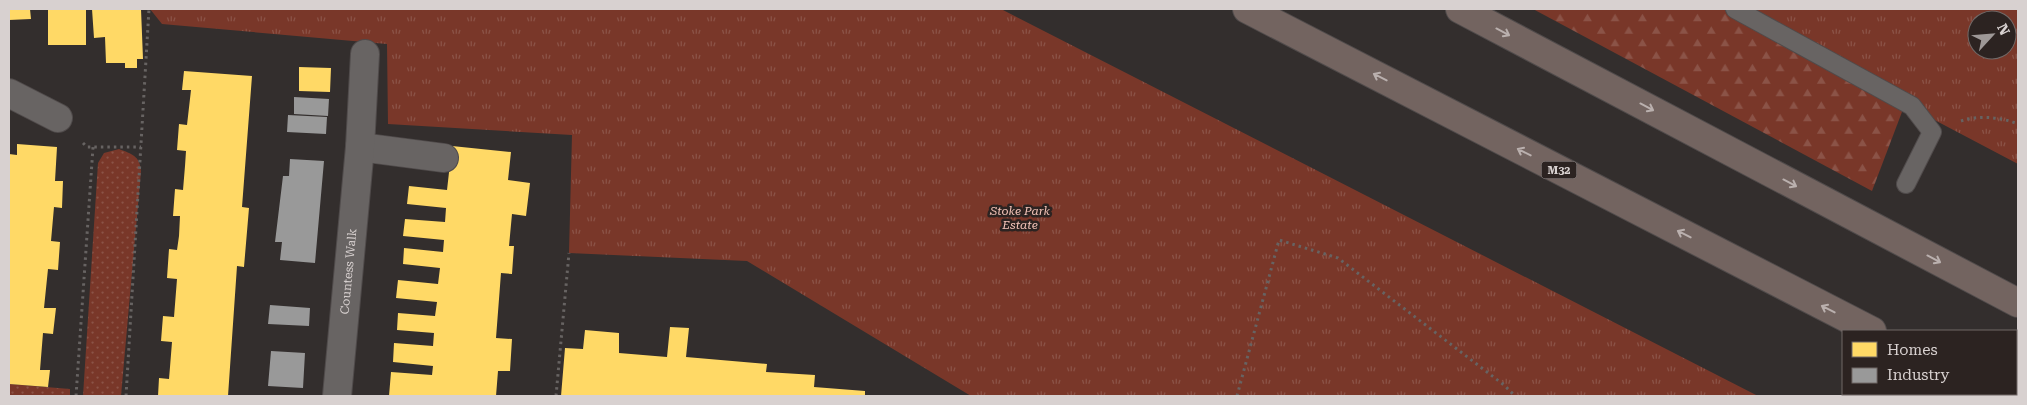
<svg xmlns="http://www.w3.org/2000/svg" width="2027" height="405" font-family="'Roboto Serif',serif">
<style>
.grass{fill:url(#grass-dots)}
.forest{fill:url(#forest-firs)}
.park{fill:url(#park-tufts);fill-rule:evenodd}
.homes{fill:#ffd966}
.industry{fill:#999}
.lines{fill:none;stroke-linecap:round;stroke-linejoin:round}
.lane-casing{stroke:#504b4b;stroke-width:20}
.street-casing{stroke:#504b4b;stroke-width:30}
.highway-casing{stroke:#504b4b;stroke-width:30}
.path{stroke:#676362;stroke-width:3;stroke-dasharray:2.5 4;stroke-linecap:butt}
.lane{stroke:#686463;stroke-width:18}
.street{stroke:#686463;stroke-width:28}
.highway{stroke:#736460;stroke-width:28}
.oneway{stroke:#bab0ae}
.labels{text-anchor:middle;stroke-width:5;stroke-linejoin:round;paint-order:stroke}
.shield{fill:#2c2321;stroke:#a49d9c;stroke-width:1}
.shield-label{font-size:11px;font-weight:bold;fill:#d8d1d0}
.park-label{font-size:12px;font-style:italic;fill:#f4c4b8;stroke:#2c2321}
.street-label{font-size:12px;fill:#d8d1d0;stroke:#2c2321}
</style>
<defs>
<pattern id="grass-dots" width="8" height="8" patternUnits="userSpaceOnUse" patternTransform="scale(1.25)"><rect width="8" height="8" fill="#793729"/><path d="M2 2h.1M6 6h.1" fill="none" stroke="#8b5347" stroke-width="1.8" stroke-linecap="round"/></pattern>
<pattern id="forest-firs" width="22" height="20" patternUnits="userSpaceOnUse" patternTransform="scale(1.25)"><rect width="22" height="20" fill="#793729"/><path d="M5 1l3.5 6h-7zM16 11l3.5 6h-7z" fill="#8b5347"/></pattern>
<pattern id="park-tufts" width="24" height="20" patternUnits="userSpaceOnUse" patternTransform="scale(1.25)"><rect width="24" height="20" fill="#793729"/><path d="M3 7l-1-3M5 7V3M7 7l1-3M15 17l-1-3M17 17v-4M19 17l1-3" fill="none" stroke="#8b5347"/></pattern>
</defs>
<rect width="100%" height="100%" fill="#332e2d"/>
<path class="grass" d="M119,149C132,154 140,156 141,171L121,396H83L98,163L104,153Z
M9,384L70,389V396H9Z"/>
<path class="forest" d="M1533,9H1724L1905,104L1872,191Z"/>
<path class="park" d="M150,9H1001L1758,396H971L747,261L569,253L572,135L388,124L387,44L162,24Z
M1724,9H2018V164ZM1977,20H2007V50H1977Z"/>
<path class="homes" d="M9,9H30L31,19L9,20Z
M48,9H86V45H48Z
M92,9H141L143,59H137V68H125V63H106L105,37L94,38Z
M299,67L331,68L330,92L299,91Z
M184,71L252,76L242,207L249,208L244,267L237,266L228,396H158L159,378L169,379L170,367L172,342L161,341L163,316L174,317L177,279L167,278L169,249L177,250L179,236L180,216H173L175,189L183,190L185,166L186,151L177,150L179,124L187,125L191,90H182Z
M17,144L57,147L55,181H63L62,208L54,207L51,241L60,242L58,270L48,269L44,308H56L53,334L43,333L40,370H50L48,387L9,384V154L17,155Z
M452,146L511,152L508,180L530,183L526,216L512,214L509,246H514L512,274L501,273L496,338L512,339L510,371H498L496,396H389L391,372L432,375L433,366L393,362L394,343L433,346L434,333L397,330L398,313L435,316L437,302L396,298L398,280L438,284L440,268L403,264L404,248L443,252L444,240L403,236L405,219L445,222L446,208L407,204L409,186L447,190Z
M670,327L689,328L686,357L767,364L766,372L815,375L814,387L865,391V396H561L565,348L583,349L585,330L619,333V353L667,357Z"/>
<path class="industry" d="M294,97L329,99L328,116L294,114Z
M288,115L327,117L326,134L287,132Z
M290,159L324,161L315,263L280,260L282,242H275L283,176H289Z
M270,305L310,308L309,326L268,324Z
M271,351L305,353L303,388L268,386Z"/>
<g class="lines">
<g class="lane-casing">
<path id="lane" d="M1735,9L1912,106L1932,132L1906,184"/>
</g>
<g class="street-casing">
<g id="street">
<path d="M9,93L58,118"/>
<path d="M360,147L444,158"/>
<path id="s1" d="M337,396L360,147L365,54"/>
</g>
</g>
<g class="highway-casing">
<path id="highway" d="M1247,9L1872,331
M1460,9L2018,303
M1993,394L1998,396"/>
</g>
<path class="path" d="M1961,121C1978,115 2001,117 2018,124
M83,143L87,147H141
M76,396L93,147
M126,396L149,9
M556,396L569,253
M1237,396L1279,240L1338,258L1504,385L1515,396"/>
<use href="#lane" class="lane"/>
<use href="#street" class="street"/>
<use href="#highway" class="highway"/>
</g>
<defs><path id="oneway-shaft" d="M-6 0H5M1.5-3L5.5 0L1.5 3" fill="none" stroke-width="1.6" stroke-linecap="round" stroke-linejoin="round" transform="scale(1.25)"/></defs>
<g class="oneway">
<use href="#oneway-shaft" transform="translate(1503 32) rotate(28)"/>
<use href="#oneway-shaft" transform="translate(1380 77) rotate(-153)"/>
<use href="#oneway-shaft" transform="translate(1647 107) rotate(28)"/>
<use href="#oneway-shaft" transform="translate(1524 152) rotate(-153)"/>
<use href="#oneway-shaft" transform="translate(1790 183) rotate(28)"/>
<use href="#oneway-shaft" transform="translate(1684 234) rotate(-153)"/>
<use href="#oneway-shaft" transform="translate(1934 259) rotate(28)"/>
<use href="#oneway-shaft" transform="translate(1828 309) rotate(-153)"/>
</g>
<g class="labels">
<rect class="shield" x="1541.5" y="161.5" width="35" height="17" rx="4"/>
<g class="shield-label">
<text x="1559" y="174">M32</text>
</g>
<g class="park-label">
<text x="1020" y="215">Stoke Park<tspan x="1020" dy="14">Estate</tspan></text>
</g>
<g class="street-label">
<text dy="4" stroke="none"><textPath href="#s1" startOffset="125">Countess Walk</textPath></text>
</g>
</g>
<rect width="2027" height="405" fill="none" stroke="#d8d1d0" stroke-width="20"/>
<rect x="1842" y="330" width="175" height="65" fill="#2c2321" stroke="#716967"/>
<rect x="1852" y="342" width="25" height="15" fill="#ffd966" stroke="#716967"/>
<text x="1887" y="355" font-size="15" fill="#d8d1d0">Homes</text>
<rect x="1852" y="368" width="25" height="15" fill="#999999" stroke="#716967"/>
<text x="1887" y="380" font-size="15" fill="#d8d1d0">Industry</text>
<g transform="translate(1992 35) rotate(64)"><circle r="24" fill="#2c2321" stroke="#716967"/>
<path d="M0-4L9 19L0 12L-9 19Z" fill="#9e9897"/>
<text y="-8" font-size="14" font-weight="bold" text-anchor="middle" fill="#d8d1d0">N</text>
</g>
</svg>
